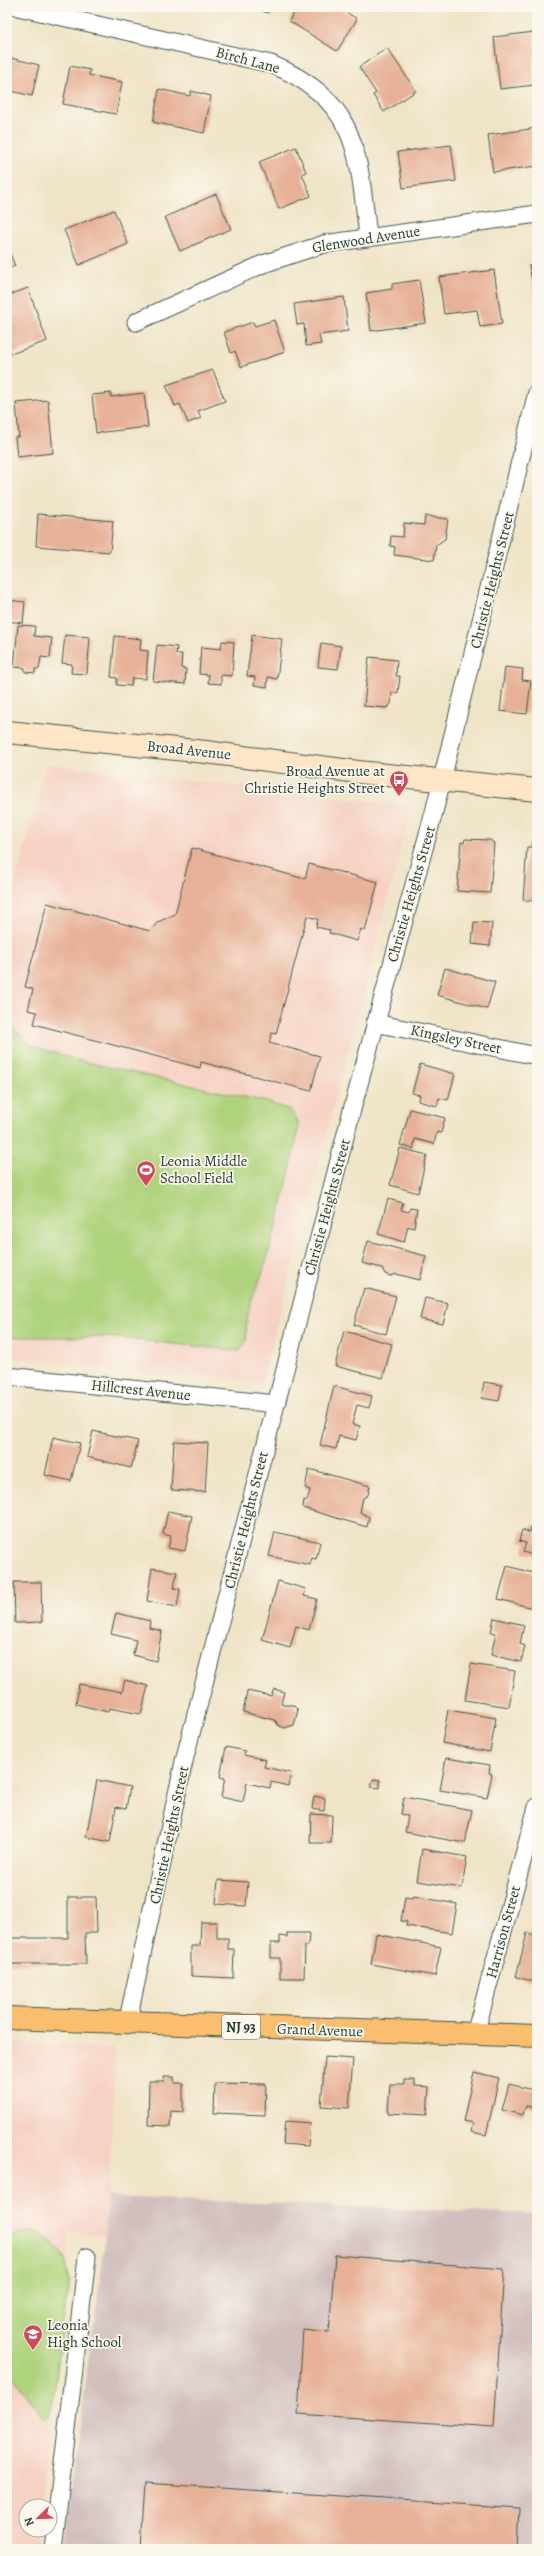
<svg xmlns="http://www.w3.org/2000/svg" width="544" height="2556" font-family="Alegreya,serif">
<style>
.built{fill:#f6d2c4}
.industrial{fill:#d1bfbe}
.green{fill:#afd37d;stroke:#678858}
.building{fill:#e7b197}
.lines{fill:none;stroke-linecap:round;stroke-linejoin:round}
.street-casing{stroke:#3e564a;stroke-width:19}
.secondary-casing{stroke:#3e564a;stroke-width:24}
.primary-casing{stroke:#3e564a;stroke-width:24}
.street{stroke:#fff;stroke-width:17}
.secondary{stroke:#fde5c5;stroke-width:22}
.primary{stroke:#fbbd6e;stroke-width:22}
.labels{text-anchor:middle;stroke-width:3.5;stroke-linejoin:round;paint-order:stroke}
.shield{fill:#fbf7ec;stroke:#61756b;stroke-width:1}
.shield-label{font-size:14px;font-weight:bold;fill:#1f3d34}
.street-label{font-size:15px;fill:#1f3d34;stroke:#fbf7ec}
.poi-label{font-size:15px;fill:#1f3d34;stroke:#fbf7ec;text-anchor:start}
</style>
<rect width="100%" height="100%" fill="#fbf7ec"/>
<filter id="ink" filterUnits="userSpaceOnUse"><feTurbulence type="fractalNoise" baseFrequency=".025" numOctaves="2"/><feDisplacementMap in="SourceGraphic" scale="8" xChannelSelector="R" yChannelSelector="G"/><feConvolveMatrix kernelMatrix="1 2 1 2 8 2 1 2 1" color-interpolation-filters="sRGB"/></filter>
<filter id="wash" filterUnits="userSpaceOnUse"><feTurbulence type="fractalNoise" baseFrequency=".012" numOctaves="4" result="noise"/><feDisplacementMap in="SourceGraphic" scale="16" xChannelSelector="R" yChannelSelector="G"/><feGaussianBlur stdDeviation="0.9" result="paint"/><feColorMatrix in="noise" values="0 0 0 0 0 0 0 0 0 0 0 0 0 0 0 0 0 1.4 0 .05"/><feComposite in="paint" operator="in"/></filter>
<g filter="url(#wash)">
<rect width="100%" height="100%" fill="#f0e4c7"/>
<path class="built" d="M46,764L412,806L262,1382L7,1358V917Z
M7,2042L116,2049L106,2236L74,2232L68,2227V2287L51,2415L42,2506H26V2530H40L37,2549H7Z"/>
<path class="industrial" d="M108,2197L537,2214V2549H63L104,2251Z"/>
<path class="green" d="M7,1026L12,1027L32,1046L81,1061L267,1102L290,1110C293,1114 297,1119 298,1123C301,1136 269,1254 262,1274C253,1299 244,1312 247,1340L240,1351L109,1337H7Z
M34,2232C61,2240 69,2260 68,2287L51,2415L45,2418L41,2415L7,2367V2238L21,2233Z"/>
<g id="blocks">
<path class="building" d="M251,7H270L268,13Z
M297,7H338L357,19L337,51L289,21Z
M534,32L537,58L532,59L535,85L500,89L494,37Z
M387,48L416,91L384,112L373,95L376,93L359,67Z
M7,57L39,65L32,96L7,90Z
M70,66L90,70L89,75L122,82L116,114L63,104Z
M159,89L190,96L191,91L211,96L204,133L153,122Z
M537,128V166L493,172L488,135Z
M451,145L456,181L403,188L398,152Z
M296,147L306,172L302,174L311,196L279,209L259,162Z
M216,194L231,229L180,251L165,217Z
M114,210L128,244L79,265L64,230Z
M7,246L15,266L7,269Z
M537,263V301H536L529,265Z
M494,270L502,324L480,327L477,310L444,314L439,277Z
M419,280L426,323L371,331L366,293L392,289V284Z
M28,288L47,341L11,354L7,343V296Z
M344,297L348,331L319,335L321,344L306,346L304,324L297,325L294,304Z
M274,320L285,352L241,367L235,351L231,353L224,332L253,322L255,326Z
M213,370L225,401L198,411L201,418L188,423L180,404L175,406L166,385Z
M111,393V397L144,393L148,427L96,433L92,395Z
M48,400L53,453L17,457L15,437H19L16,403Z
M38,514L113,521L110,552L36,546Z
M425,516L448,519L445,539L436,545L434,560L394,555L395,547L390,546L391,536L403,537L404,523L424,525Z
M7,600L25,602L23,623L7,621Z
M18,625L35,626L34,636L52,638L50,658L41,657L39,669H35V673L25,672V668L14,667Z
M65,635L90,637L87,674L71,673L72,664L62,663Z
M252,635L282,639L277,679L268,677L267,687L254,685L255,677L247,676Z
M115,636L141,639L140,650L148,651L146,679L132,678L131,686L117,685V678L111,677Z
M222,641L234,642L232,676L221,675V684L208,683L209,675L199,674L201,647L221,649Z
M321,643L341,646L338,669L318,667Z
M157,645L177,647L176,654H182L181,668L186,669L185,684L153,681Z
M369,657L397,660L396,676H400L398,693L392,692L391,704L387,708L364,706Z
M505,667L523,669L522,680L531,681L527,714L500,711Z
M465,839L490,840L494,843L490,893L457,891L461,842L464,843Z
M533,840H537V901L523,900L527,847H532Z
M192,848L305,879L309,864L378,882L365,931L361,929L357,941L329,933L330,930L316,927L318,919L307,916L276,1034L272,1033L269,1043L320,1056L311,1091L201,1062L200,1068L34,1024L37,1012L28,1010L33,989L25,987L47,903L150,931L158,922L175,914Z
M474,922L492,923L490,946L472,944Z
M445,968L495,982L487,1009L437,995Z
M420,1064L455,1074L448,1100L439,1098L437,1106L418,1101L420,1095L412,1093Z
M410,1109L445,1118L441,1133L437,1132L434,1144L415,1139L413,1149L400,1145Z
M400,1148L427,1155L418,1193L390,1185Z
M388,1199L403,1203L401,1210L409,1212L410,1208L417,1209L414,1228L408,1226L404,1242L378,1234Z
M368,1241L426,1256L420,1280L396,1274L391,1276L385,1274L382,1268L362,1263Z
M364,1288L396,1296L386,1334L354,1325Z
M425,1298L448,1303L443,1324L420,1319Z
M344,1331L392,1344L383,1378L335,1366Z
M484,1382L502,1385L499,1401L481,1398Z
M334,1386L372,1396L369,1408L357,1405L352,1424L360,1426L356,1440L339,1436L336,1449L320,1445Z
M93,1431L138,1441L131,1468L87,1457Z
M53,1437L80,1443L71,1481L45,1475Z
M174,1441L208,1443L205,1492L171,1490Z
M309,1469L370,1486L368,1495L363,1498L360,1512L369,1517L367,1527L303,1508L304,1500L307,1501L310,1490L305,1488Z
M168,1511L192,1516L185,1551L168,1548L171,1536L163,1534Z
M532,1525L537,1526V1556L523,1552L526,1543L519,1541L522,1530L530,1532Z
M275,1532L320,1542L316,1559L312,1558L310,1565L269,1556Z
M507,1566L537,1574V1609L498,1599Z
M152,1568L177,1572L174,1588L180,1589L177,1607L147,1601Z
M278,1581L306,1589L304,1596L317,1599L309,1630L296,1626L290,1648L262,1640Z
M14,1582H41L42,1622L15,1623Z
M116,1613L150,1621L149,1628L162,1631L156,1661L133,1655L136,1640L111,1634Z
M494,1618L524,1625L520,1644L525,1646L521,1662L491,1655L496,1633L491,1632Z
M471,1664L515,1671L509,1707L465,1700Z
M125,1680L148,1686L141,1714L109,1708L108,1712L76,1704L79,1684L122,1692Z
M274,1689L284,1692L281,1704L283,1705H293L298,1710L294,1725L284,1728L278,1725L275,1720L243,1712L247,1691L271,1696Z
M448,1710L496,1718L490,1752L442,1743Z
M226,1747L245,1751L244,1755L266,1760L264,1767L291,1773L288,1786L271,1782L270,1788L247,1783L243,1802L221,1797L225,1778L220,1777Z
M446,1758L490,1765L489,1773L492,1774L487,1798L440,1790Z
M373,1779L380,1780V1788L371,1787Z
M97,1780L130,1787L126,1809L116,1807L110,1842L86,1837Z
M314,1796L325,1798L324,1811L312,1809Z
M404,1797L472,1810L465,1843L405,1832L408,1816L401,1814Z
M311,1814L332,1815L331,1843H310Z
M422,1849L467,1857L462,1888L417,1881Z
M218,1880L248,1882L246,1906L216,1904Z
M413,1896L457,1904L452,1933L406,1926L407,1922L401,1921L405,1897L412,1898Z
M68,1897H96L97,1933H85L86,1964H8V1938H68Z
M201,1922H217V1938H228V1949H234L233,1978L191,1976V1946H200Z
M287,1933H309L308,1946H305L304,1978H280V1958H271V1943H280V1936L287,1937Z
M527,1933L537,1936V1982L516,1977Z
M376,1934L441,1947L435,1976L371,1964Z
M325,2057L353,2059L349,2108L321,2106Z
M474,2072L499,2078L486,2135L471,2132L473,2123L463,2121Z
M164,2077H174V2083H183V2112L171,2111L170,2126L148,2125L149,2081H164Z
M404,2080H415V2086L429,2087L427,2115L388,2113L390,2084H404Z
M215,2083L266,2084L265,2115L214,2113Z
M509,2084L537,2091L535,2108L526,2106L523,2115L502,2110Z
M285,2121L310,2123L308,2146L283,2144Z
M335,2255L504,2269L494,2427L298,2414L303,2329L329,2332Z
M145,2483L519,2508L517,2549H141Z"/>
</g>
</g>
<g filter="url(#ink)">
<use href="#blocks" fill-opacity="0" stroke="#3e564a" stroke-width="1"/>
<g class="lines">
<g class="street-casing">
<path id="street" d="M18,7L271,64C359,101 358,153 368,236
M136,322L263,264L324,244L537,214
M375,1023L537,1056
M7,1376L276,1404
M127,2024L185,1757L353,1106L434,812L537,392
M475,2034L537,1807
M53,2549L87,2257"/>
</g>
<g class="secondary-casing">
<path id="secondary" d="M7,732L206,752L358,772L537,790"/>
</g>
<g class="primary-casing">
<path id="primary" d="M7,2018L537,2036"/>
</g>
<use href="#street" class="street"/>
<use href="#secondary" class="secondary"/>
<use href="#primary" class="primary"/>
</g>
</g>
<defs>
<g id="bus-pin" transform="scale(1)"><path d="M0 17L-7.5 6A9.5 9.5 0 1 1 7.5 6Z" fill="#d1495b" stroke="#fbf7ec"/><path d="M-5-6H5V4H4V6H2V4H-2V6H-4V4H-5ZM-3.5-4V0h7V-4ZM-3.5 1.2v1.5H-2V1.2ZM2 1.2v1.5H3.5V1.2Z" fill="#fff"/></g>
<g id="stadium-pin" transform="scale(1)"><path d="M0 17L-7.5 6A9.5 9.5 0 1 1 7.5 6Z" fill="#d1495b" stroke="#fbf7ec"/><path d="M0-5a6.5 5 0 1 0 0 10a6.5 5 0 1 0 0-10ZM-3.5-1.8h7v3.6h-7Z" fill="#fff"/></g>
<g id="school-pin" transform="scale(1)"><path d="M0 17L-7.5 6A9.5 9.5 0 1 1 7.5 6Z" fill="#d1495b" stroke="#fbf7ec"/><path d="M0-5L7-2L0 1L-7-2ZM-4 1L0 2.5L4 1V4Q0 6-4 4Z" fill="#fff"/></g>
</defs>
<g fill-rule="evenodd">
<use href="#bus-pin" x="399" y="780"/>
<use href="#stadium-pin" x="146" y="1170"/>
<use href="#school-pin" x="33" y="2334"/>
</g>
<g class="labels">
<rect class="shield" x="222" y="2015" width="38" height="24" rx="3"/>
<g class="shield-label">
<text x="241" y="2032">NJ 93</text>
</g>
<g class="street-label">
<text transform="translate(248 60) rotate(15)" y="5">Birch Lane</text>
<text transform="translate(366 239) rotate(-9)" y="5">Glenwood Avenue</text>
<text transform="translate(492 580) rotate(-76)" y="5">Christie Heights Street</text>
<text transform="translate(189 750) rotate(6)" y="5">Broad Avenue</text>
<text transform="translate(411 894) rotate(-74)" y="5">Christie Heights Street</text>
<text transform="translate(456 1039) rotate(12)" y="5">Kingsley Street</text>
<text transform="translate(327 1207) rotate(-75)" y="5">Christie Heights Street</text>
<text transform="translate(141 1390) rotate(6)" y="5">Hillcrest Avenue</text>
<text transform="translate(246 1520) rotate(-76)" y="5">Christie Heights Street</text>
<text transform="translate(169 1835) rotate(-78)" y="5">Christie Heights Street</text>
<text transform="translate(503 1932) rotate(-75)" y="5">Harrison Street</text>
<text transform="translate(320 2030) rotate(2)" y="5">Grand Avenue</text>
</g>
<g class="poi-label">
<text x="385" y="776" text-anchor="end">Broad Avenue at<tspan x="385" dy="17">Christie Heights Street</tspan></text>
<text x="160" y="1166">Leonia Middle<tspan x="160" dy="17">School Field</tspan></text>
<text x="47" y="2330">Leonia<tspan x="47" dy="17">High School</tspan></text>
</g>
</g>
<rect width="544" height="2556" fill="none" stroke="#fbf7ec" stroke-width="24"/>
<g transform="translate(38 2518) rotate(247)"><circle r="19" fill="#fbf7ec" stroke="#a3ada2"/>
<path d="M0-3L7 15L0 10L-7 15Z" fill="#d1495b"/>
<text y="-6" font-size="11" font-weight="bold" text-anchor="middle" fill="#1f3d34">N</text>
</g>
</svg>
